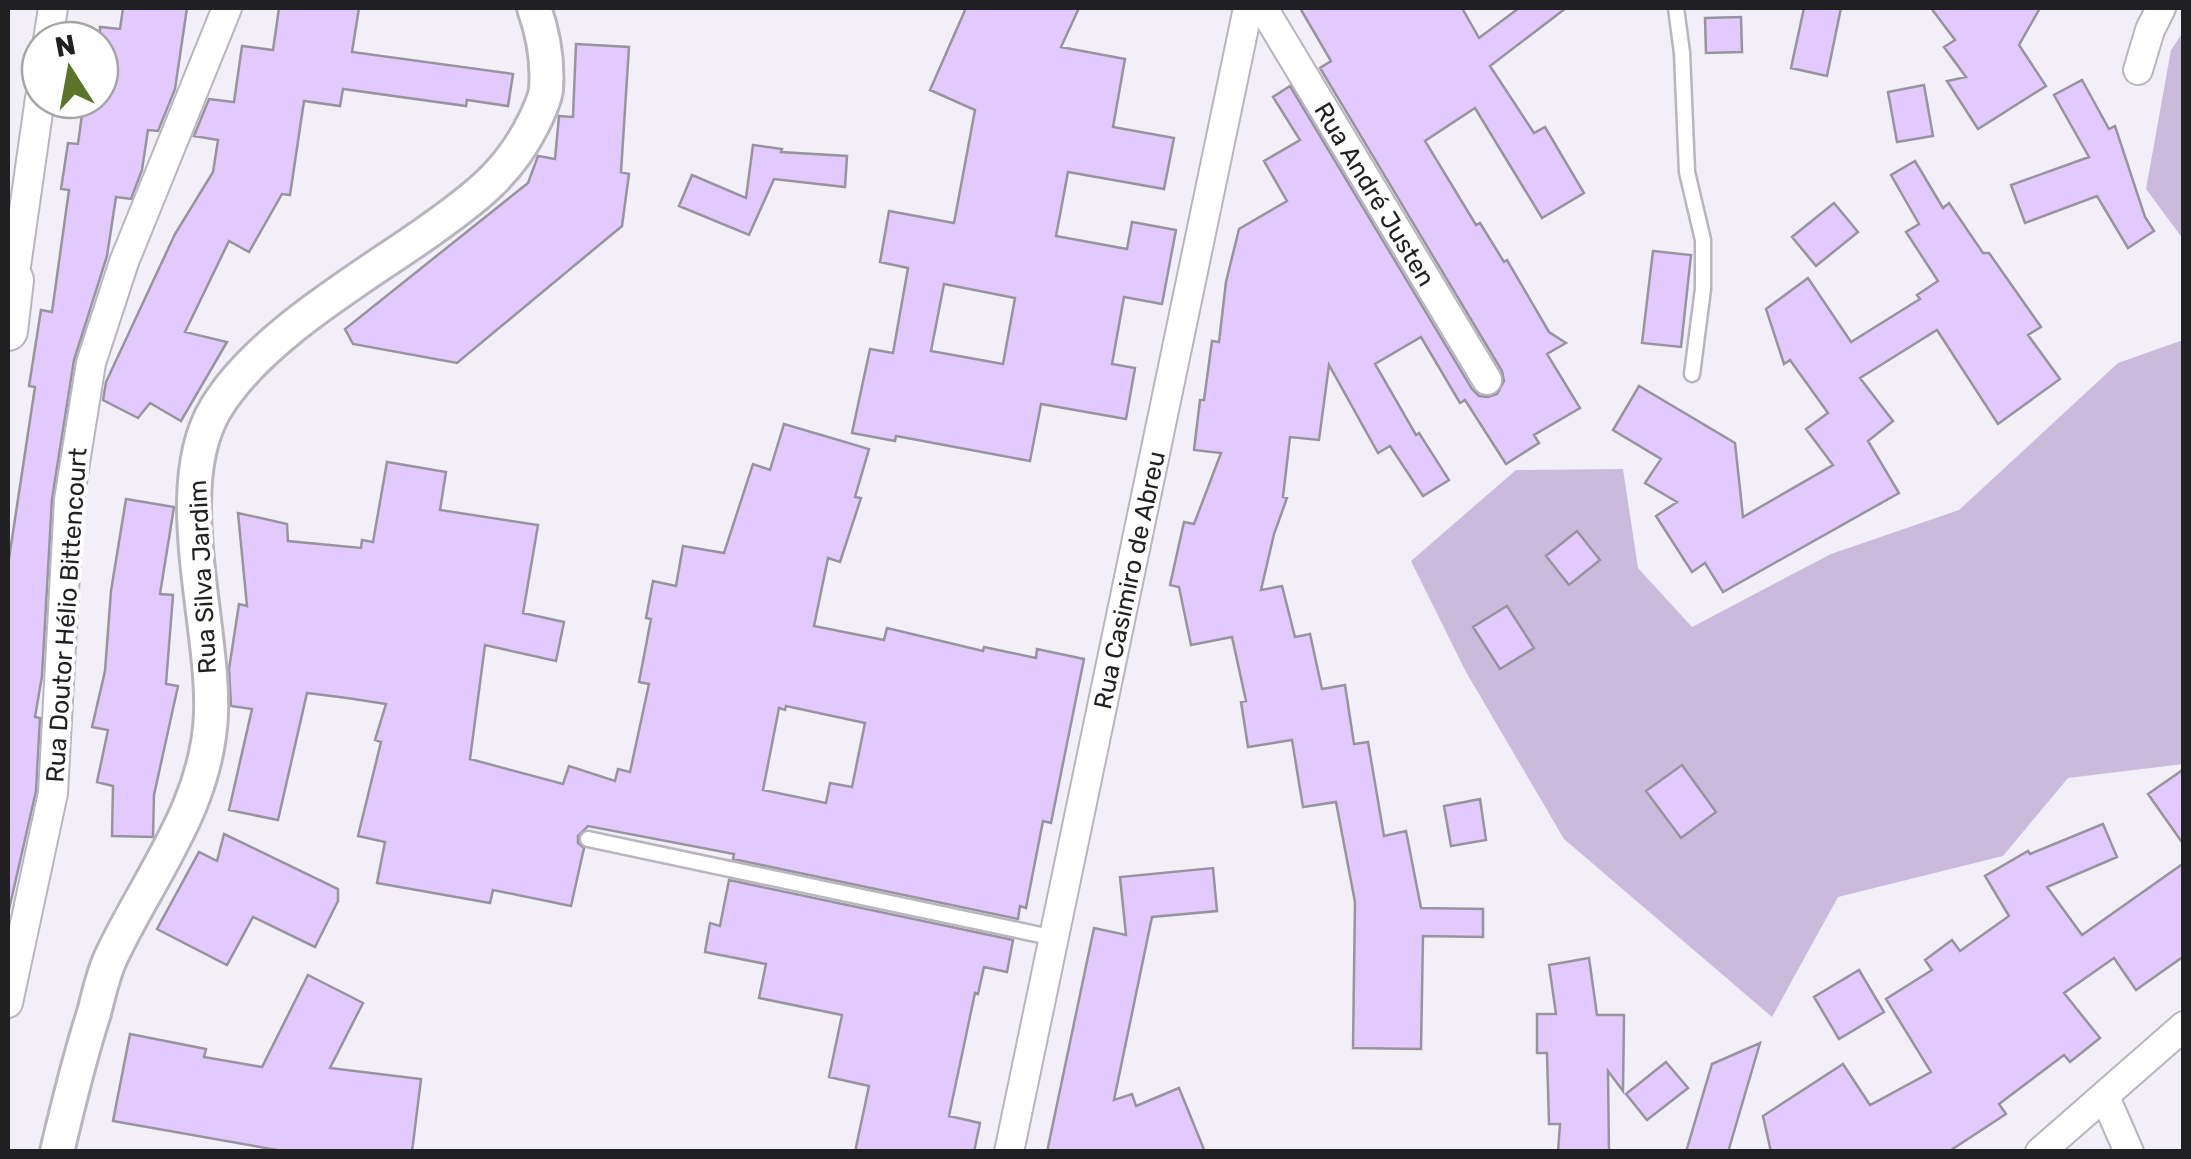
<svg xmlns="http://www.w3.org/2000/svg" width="2191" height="1159" font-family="Rubik,sans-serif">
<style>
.green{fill:#cabbdd}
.building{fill:#e2cafe;stroke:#98949d;stroke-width:2.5;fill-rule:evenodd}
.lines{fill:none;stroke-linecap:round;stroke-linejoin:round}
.service-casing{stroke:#b9b5be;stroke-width:19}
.minor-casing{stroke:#b9b5be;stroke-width:32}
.tertiary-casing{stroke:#b9b5be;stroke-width:38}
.secondary-casing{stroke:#b9b5be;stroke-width:42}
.service{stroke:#fff;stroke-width:14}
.minor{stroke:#fff;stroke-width:28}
.tertiary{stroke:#fff;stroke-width:32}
.secondary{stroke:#fff;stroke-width:38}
.labels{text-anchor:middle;stroke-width:8;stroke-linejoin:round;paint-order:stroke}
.street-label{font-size:25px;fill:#201f22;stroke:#fefefe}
</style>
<rect width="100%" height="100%" fill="#f3eff9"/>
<path class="green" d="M2183,32V239L2146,189L2171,50Z
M2183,340V764L2068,778L2003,856L1838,897L1772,1017L1564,839L1466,672L1411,561L1516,470L1623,469L1638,568L1692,627L1831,554L1959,510L2118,363Z"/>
<path class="building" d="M123,8H187L175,89L158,131L148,130L142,170L131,199L116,197L107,256L74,360L52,499L42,676L35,717L40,718L36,791L8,914V565L35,387L29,386L41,310L52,312L69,190L61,189L68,143L78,144L84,100H100V27L120,29Z
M279,8H359L352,52L513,74L508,106L467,100L466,106L343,89L340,106L304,101L290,195L282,194L249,252L229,241L185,332L227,342L181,421L150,403L138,418L103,400L106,382L175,234L213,172L218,140L194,136L209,99L234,102L242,46L273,50Z
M966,8H1079L1061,47L1125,59L1113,127L1174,138L1164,189L1068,172L1056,236L1127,249L1132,222L1176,230L1162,304L1124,297L1112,364L1135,368L1126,419L1041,404L1030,461L896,436L895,441L852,433L870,349L893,353L908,268L880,262L889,211L954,223L975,110L930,90ZM944,284L1015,298L1003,364L931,351Z
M1300,8H1462L1479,38L1519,8H1566L1490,66L1534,133L1545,127L1584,193L1542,218L1475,108L1425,141L1476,225L1480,223L1504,262L1507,260L1549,332L1566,343L1547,354L1580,408L1534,435L1539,443L1506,464L1465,400L1460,403L1421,337L1375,364L1416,435L1419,433L1449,480L1423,496L1390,446L1378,453L1329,365L1319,440L1290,437L1283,497L1287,498L1274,534L1261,590L1282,586L1295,637L1310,634L1322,689L1345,685L1354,744L1368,742L1384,836L1406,831L1421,908L1483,909V937L1423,936L1421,1049L1353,1048L1355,902L1336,802L1303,807L1292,740L1248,747L1241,702L1246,701L1232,637L1191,645L1179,587L1170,585L1184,522L1194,524L1221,453L1194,450L1200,400H1204L1212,341L1219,342L1226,282L1239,229L1287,201L1264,161L1300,140L1273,97L1290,86L1472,389L1479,396L1488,397L1497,394L1504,381L1502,371L1320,68L1331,61Z
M1804,8H1841L1827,76L1791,68Z
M1931,8H2040L2019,45L2046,86L1978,129L1947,81L1966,77L1944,47L1955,40Z
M1741,17L1742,52L1706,53L1705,18Z
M576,44L629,47L621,172L629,174L622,226L457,363L353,344L345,329L528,183L538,156L555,159L559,116L573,117Z
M2082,80L2109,129L2115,126L2145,217L2154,231L2128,248L2097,196L2025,223L2011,185L2089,157L2054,95Z
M1924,85L1933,136L1897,142L1888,92Z
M753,145L782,149L781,152L847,156L845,187L774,179L749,235L679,206L692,175L746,198Z
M1915,161L1943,208L1949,203L1983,253H1989L2041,327L2028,335L2060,379L1998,424L1937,330L1860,378L1893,421L1868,441L1899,493L1723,592L1705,563L1692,572L1656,516L1677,502L1645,483L1661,459L1613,430L1639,386L1735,443L1743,517L1833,465L1806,429L1828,413L1790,360L1784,364L1766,309L1808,278L1851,342L1920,299L1917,295L1938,281L1906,232L1919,224L1891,175Z
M1834,203L1858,232L1816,266L1792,237Z
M1653,251L1691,255L1681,347L1642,343Z
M784,424L869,449L855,497L861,498L840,562L828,558L814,626L884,640L887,628L983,651L984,647L1036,658L1037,649L1084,659L1051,823L1043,821L1026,908L1020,906L1018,919L733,859L734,854L588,826L578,836V843L584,848L571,906L493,890L490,903L377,883L385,842L358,836L381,742L375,740L386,704L347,698L307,693L278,820L229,810L252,709L231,706L229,669L239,604L247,606L238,513L287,524L288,541L361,548L362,540L373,542L387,462L446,472L440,510L538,525L523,613L564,622L556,661L485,645L470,759L563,784L569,766L615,781L618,769L630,772L649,684L639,682L651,619L646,618L653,581L676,586L683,546L724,553L753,464L770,470ZM786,706L865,723L852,787L830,783L826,803L763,790L779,708L785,710Z
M126,499L174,507L160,594L173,595L166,684L178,686L154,795L153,837L112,836L113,786L97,782L108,730L92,727L105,671L111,591Z
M1577,531L1600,560L1569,585L1546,556Z
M1507,606L1534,648L1500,669L1473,627Z
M1682,765L1716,812L1681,838L1646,791Z
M2184,769V845L2148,794Z
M1480,799L1486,840L1451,846L1444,806Z
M2103,824L2117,857L2047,887L2082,935L2184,863V956L2136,990L2114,958L2064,993L2100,1038L2070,1062L2064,1055L1999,1104L2006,1114L1948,1152H1771L1763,1116L1843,1064L1870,1105L1931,1072L1886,999L1932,970L1925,960L1952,940L1960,951L2009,916L1985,876L2028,851L2030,854Z
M224,834L338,889V901L315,947L253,917L227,965L157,929L199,852L217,861Z
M1213,868L1217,911L1152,917L1114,1100L1132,1094L1136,1106L1179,1088L1205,1152H1047L1094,928L1126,935L1120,877Z
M729,880L1013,940L1007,972L984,967L978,994L975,993L949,1116L980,1123L974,1152H855L869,1086L829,1077L842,1015L759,998L766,964L705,952L710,923L720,926Z
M1589,958L1597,1015H1624L1623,1091L1608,1071L1609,1152H1558L1560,1124H1549L1547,1053H1537V1014H1556L1549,965Z
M1859,970L1884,1012L1839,1039L1814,997Z
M308,975L363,1003L330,1068L421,1079L412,1152H288L113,1121L130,1034L206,1049L204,1057L262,1067Z
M1760,1043L1728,1152H1686L1712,1064Z
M1666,1062L1688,1088L1647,1120L1626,1094Z"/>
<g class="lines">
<g class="service-casing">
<path id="service" d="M1676,8L1682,53L1687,172L1703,240V289L1692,374
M588,839L1055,938"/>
</g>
<g class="minor-casing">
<path id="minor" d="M1263,8L1487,380
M48,40L53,8
M2138,70L2150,30L2161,8
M14,280L40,98
M8,1003L53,793L69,500L91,363L124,262L227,8
M2105,1097L2129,1152
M1009,1152L1248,8
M2040,1152L2184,1026"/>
</g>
<g class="tertiary-casing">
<path id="tertiary" d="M57,1152C68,1105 79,1059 94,1013C99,994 103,973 112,955C150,875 208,805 211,713C214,623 168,487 216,408C259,337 361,279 429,231C474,199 508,174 533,124C538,114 545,100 546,89C548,61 543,33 534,8"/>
</g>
<g class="secondary-casing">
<path id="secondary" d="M8,277L14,280L8,331"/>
</g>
<use href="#service" class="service"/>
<use href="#minor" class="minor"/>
<use href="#tertiary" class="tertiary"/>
<use href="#secondary" class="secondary"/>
</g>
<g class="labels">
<g class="street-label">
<text transform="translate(1375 194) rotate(59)" y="9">Rua André Justen</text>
<text transform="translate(202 577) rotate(-93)" y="9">Rua Silva Jardim</text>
<text transform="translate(1129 580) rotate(-78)" y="9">Rua Casimiro de Abreu</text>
<text transform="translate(66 615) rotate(-86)" y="9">Rua Doutor Hélio Bittencourt</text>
</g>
</g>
<rect width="2191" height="1159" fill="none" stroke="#201f22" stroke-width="20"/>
<g transform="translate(70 70) rotate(349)"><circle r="48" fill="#fefefe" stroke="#a5a5a6" stroke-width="2.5"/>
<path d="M0-8L18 38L0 25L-18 38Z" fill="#5b7427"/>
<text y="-15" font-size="28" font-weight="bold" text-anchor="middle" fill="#201f22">N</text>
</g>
</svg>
